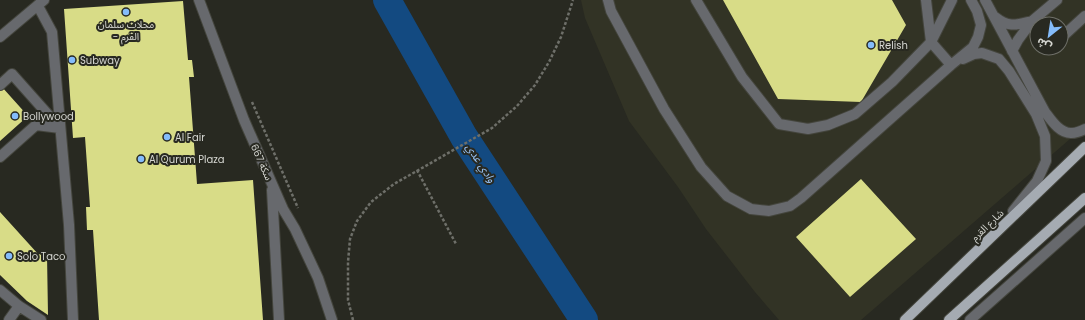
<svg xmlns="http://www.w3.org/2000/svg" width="1085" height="320" font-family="Poppins,'Noto Sans Arabic',sans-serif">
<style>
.built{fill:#323325;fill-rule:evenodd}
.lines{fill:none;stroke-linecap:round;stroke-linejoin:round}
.river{stroke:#134a81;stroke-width:28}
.building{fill:#d8dc87}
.minor-casing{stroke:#44453d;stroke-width:12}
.major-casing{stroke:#44453d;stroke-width:12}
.path{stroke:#6e6f69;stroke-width:2.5;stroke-dasharray:3 2;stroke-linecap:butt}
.minor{stroke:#67696d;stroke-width:10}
.major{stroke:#a5abb2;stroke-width:10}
.poi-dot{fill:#84bcfb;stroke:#282921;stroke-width:1.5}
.labels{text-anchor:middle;stroke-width:4;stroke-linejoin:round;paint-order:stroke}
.poi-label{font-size:10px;fill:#d6d7d2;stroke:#282921;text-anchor:start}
.street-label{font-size:10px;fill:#d6d7d2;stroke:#282921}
.water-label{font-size:11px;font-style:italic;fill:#99c3f4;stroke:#282921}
</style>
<rect width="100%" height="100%" fill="#282921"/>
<path class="built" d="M581,0H1085V126L861,320H779L755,292L706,229L678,187L629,121L585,18ZM1037,24H1061V48H1037Z"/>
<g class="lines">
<path class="river" d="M387,0L464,137L584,320"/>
</g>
<path class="building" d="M723,0H892L906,25L861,102L778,99Z
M183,1L188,60H192L194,77H189L197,184L253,180L263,320H99L93,230H87L86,207H90L85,137L73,138L64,9Z
M2,87L28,116L0,141V89Z
M861,179L916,239L850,297L796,237Z
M0,212L38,254L47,255L48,315L27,301L0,275Z"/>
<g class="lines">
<g class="minor-casing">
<path id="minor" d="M199,0L244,120L283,209L295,229L318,278L332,320
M608,0L611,11L664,109L701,167L727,196L751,209L769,211L790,206L801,198L951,65L973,47L978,37L981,25L977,11L971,0
M696,0L742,77L779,124L808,129L828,125L855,114L892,82L931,42L952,0
M926,0L931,42L951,65
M985,0L1045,112C1051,120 1060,134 1072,133C1076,133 1081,131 1085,129
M38,6L52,32L69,225L73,320
M995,17C1009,28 1016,25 1032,21
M0,37L44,0
M1061,38L1085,16
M1012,51L1018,40L1032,21L1057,0
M963,59L974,54L982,53L999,59L1009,71L1036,114L1045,136L1046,161L1037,181L1013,211
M0,85L12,74L60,128
M0,157L36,125L60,128
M272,190L279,320
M0,290L19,306L41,320
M9,320L19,306
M970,320L1085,218"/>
</g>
<g class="major-casing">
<path id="major" d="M905,320L1085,147
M949,320L1085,198"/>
</g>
<path class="path" d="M252,102L298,208
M417,170L456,244
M353,320L348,300V262L350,239L357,221L371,202L394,184L492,128L517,106L535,85L549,62L561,37L573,0"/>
<use href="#minor" class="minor"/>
<use href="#major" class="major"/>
</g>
<g class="poi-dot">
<circle cx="126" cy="12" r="4"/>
<circle cx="871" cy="45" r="4"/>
<circle cx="72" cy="60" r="4"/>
<circle cx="15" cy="116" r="4"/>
<circle cx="167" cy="137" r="4"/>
<circle cx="141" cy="159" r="4"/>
<circle cx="9" cy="256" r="4"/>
</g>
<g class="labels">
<g class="poi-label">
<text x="126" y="28" text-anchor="middle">محلات سلمان<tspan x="126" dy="12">- القرم</tspan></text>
<text x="879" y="49">Relish</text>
<text x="80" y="64">Subway</text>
<text x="23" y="120">Bollywood</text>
<text x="175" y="141">Al Fair</text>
<text x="149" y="163">Al Qurum Plaza</text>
<text x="17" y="260">Solo Taco</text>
</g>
<g class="street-label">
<text transform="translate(262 162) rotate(66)" y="4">سكة 667</text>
<text transform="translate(987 225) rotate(-44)" y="4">شارع القرم</text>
</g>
<g class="water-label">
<text transform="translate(481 163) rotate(57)" y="4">وادي عدي</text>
</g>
</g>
<g transform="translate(1049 36) rotate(210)"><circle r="19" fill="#282921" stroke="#6e6f68"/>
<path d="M0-3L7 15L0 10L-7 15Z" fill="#84bcfb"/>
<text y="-6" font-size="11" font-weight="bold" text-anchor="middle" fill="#d6d7d2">ش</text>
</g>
</svg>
